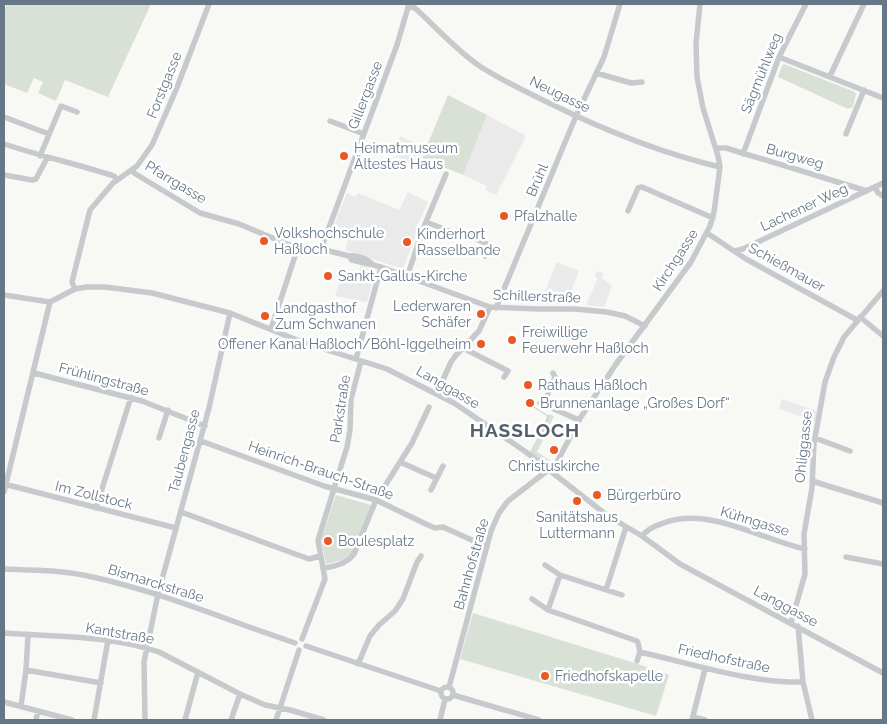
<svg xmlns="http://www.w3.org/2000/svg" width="887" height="724" font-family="Raleway,sans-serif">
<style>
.built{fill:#e9eae9}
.green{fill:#d9e0d6}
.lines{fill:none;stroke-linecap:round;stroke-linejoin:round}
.stream{stroke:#c0cacf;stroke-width:1}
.street{stroke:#c6cacd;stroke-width:5.5}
.poi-dot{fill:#e95825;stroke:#fff;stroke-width:2}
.labels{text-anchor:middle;stroke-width:5;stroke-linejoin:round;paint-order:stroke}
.street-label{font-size:14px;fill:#667887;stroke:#fff}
.poi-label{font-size:14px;fill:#667887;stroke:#fff;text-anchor:start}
.district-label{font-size:19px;font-weight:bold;letter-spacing:1px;fill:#54616c;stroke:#fff}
</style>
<rect width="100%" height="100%" fill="#f8f8f5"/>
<path class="built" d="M487,115L526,136L496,195L485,190L487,186L463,175Z
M400,136L425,147L416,166L395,156Z
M408,192L428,202L416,228L418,229L403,269L345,250L352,230L344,227L342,230L333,227L347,193L355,197L358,193L399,210Z
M557,262L579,271L566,304L540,303Z
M361,265L375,271L367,302L335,296L343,272L357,276Z
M597,271L604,273L602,278L612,286L604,307L586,305L598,278L595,277Z
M782,399L817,411L815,421L779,409Z"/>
<path class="green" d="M7,4H151L108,97L65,80L56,101L38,93L43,82L34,78L27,93L4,84V12Z
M784,64L855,92L856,94L853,107L848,109L778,77L782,66Z
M448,95L487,115L463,175L422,158Z
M549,414L554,416L537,452L554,463L550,468L530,452Z
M336,495L371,505L353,552L343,560L326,564L321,539Z
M473,613L638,664L669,675L656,716L460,659Z"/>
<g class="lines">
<path class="stream" d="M529,404L548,416L542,434"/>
<path class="street" d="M409,5L416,9C437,28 457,51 481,67C503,81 526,92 549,103C604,130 660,153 720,167
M779,57L883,98
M596,73L631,83L642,82
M830,76L864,4
M4,117L49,134
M330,121L364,134
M846,134L864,90
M4,144C40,156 77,164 114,176L117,180
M716,148H726L867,191
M743,154L779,57L806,4
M40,156L61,106L77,112
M133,170L134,173L200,213L239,224L292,246L321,249L349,256C357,255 368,259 373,265
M4,175L32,180L36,179L47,158
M875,187L878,193L883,196
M628,211L638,188L642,187L713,218
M426,222L457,234L458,230L491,246L485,256
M707,233L746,259L857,320
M321,249L397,45L409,4
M735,251L743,249L883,183
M349,256L352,260L381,267L490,307L538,309H575L607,312L625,316L645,326
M407,277L423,229L446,174
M75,289L72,282L90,210L113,183L137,166L152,145L176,90L209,4
M4,295L50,302L75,289L86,287H105L152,293L230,313L302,342L387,369L454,403L526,452L608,516L642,536L680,564L883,673
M496,308L576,116L604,57L620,4
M860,317L883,336
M271,329L298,247
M463,348L508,371L504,377
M356,359L381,267
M34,373L142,401L205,426
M437,393L451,362L456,355L479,331L490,307
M540,403L579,420
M543,405L555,377L553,373
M159,438L168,410
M815,438L850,451
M201,441L324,486L376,500L428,525L435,528L443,527L487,547
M400,462L436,478
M812,481L883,503
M4,484L176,528
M431,490L443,466
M4,492L50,302
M96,508L131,397
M181,512L309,559L320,556
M642,536C647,530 654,526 661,524C708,505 759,539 805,549
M846,557L883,564
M545,565L560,575L622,595
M324,568C336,566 346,564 354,554L376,500L412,443L429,407
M4,569C32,570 60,570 88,576C159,591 226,620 295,643
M606,590L626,527
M532,599L548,610L637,641L638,643L640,652L637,661
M548,610L560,575
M791,623L805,574L804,534L812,488L814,443L825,382L834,357L844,337L883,291
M798,626L803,682L812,720
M4,633C55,637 110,635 159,652L240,694L265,705L290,710L324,720
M302,639L325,579L318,540L347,447L350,430L351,399L361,361
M306,646L441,691
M640,652C693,664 748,683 803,682
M358,664L370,636L379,625L395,611L403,599L417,562L421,556
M26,670L101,683
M441 693a6 6 0 1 1 12 0a6 6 0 1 1-12 0Z
M449,687L491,531L499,513L508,501L556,464L579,420L616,364L691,262L710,226L714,212L720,167L718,156L703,108L697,77L696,43L700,4
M453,695L539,720
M4,702L72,720
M21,706L26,670L28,635
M693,717L705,720
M36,720L38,711
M94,720L108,640
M145,720L144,662L158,594L209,408L230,313
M185,720L198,672
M231,720L240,694
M276,720L299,650
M440,720L445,699
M692,720L705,669"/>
</g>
<g class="poi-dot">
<circle cx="344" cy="156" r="5"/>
<circle cx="504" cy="216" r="5"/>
<circle cx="264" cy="241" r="5"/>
<circle cx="407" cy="242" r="5"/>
<circle cx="328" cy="276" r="5"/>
<circle cx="481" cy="314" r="5"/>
<circle cx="265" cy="316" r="5"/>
<circle cx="512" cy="340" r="5"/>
<circle cx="481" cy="344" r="5"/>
<circle cx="528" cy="385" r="5"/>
<circle cx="530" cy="403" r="5"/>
<circle cx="554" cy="450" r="5"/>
<circle cx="597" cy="495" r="5"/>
<circle cx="577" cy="501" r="5"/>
<circle cx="328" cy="541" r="5"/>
<circle cx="545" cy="676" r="5"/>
</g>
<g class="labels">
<g class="street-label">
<text transform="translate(761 73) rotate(-68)" y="5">Sägmühlweg</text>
<text transform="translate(164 85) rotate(-68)" y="5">Forstgasse</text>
<text transform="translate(560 94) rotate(26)" y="5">Neugasse</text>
<text transform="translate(365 95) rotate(-69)" y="5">Gillergasse</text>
<text transform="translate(795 156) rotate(16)" y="5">Burgweg</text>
<text transform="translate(537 180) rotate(-67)" y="5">Brühl</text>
<text transform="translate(176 182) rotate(31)" y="5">Pfarrgasse</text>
<text transform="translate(804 207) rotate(-25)" y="5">Lachener Weg</text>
<text transform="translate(675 260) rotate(-57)" y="5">Kirchgasse</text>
<text transform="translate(787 267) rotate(29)" y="5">Schießmauer</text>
<text transform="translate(537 296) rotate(2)" y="5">Schillerstraße</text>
<text transform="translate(104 379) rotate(15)" y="5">Frühlingstraße</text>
<text transform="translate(448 387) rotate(30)" y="5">Langgasse</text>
<text transform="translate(340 409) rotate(-81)" y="5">Parkstraße</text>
<text transform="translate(803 447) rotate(-84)" y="5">Ohliggasse</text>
<text transform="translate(184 451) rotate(-75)" y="5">Taubengasse</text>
<text transform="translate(321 470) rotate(19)" y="5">Heinrich-Brauch-Straße</text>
<text transform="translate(94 495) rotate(14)" y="5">Im Zollstock</text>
<text transform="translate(755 521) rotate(17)" y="5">Kühngasse</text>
<text transform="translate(471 564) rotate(-74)" y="5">Bahnhofstraße</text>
<text transform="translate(156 583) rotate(17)" y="5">Bismarckstraße</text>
<text transform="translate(786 606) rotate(28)" y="5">Langgasse</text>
<text transform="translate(120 633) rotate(10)" y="5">Kantstraße</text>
<text transform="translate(724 658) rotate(12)" y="5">Friedhofstraße</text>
</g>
<g class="poi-label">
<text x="354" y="153">Heimatmuseum<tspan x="354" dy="16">Ältestes Haus</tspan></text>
<text x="514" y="221">Pfalzhalle</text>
<text x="274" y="238">Volkshochschule<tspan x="274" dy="16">Haßloch</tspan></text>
<text x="417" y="239">Kinderhort<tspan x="417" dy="16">Rasselbande</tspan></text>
<text x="338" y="281">Sankt-Gallus-Kirche</text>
<text x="471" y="311" text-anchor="end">Lederwaren<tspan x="471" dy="16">Schäfer</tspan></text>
<text x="275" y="313">Landgasthof<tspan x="275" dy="16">Zum Schwanen</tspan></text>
<text x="522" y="337">Freiwillige<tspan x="522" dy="16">Feuerwehr Haßloch</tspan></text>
<text x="471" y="349" text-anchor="end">Offener Kanal Haßloch/Böhl-Iggelheim</text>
<text x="538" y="390">Rathaus Haßloch</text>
<text x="540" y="408">Brunnenanlage „Großes Dorf“</text>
<text x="554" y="471" text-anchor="middle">Christuskirche</text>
<text x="607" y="500">Bürgerbüro</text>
<text x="577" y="522" text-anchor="middle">Sanitätshaus<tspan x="577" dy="16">Luttermann</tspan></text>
<text x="338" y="546">Boulesplatz</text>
<text x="555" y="681">Friedhofskapelle</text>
</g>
<g class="district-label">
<text x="525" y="437">HASSLOCH</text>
</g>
</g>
<rect width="887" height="724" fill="none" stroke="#667887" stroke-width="10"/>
</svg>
